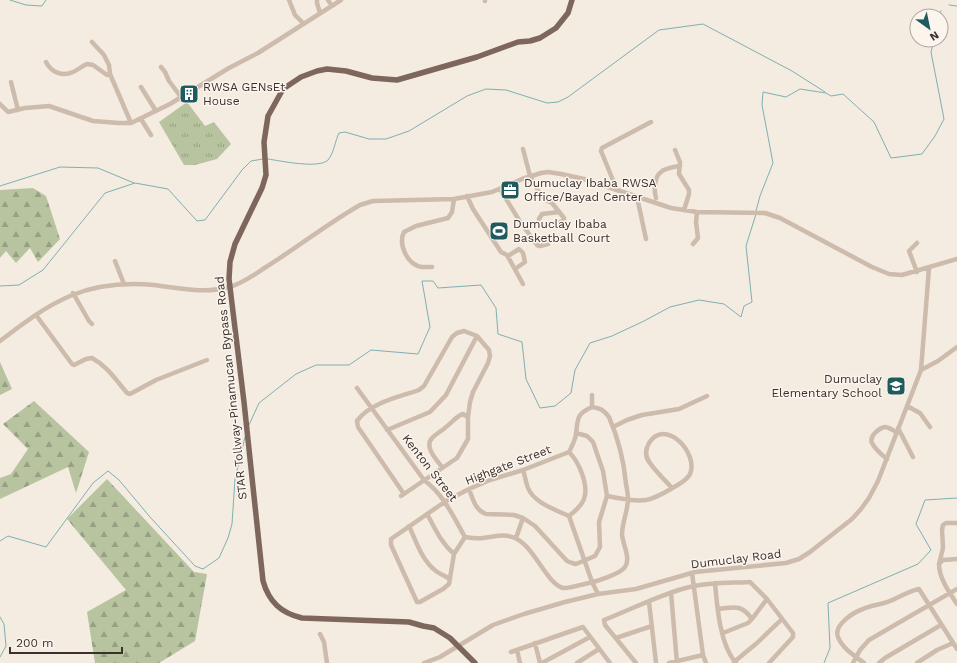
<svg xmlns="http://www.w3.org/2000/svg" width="957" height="663" font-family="'Work Sans',sans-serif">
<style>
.grass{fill:url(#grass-tufts)}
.forest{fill:url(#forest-firs)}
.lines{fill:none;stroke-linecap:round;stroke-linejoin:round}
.stream{stroke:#7fb0b2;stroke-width:1}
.minor{stroke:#cdbbac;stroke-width:4.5}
.major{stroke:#7d675c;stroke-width:5.5}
.labels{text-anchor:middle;stroke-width:3;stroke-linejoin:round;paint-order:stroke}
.poi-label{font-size:12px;fill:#3b302b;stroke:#fbf5ee;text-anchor:start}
.street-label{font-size:12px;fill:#3b302b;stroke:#fbf5ee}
</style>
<defs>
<pattern id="grass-tufts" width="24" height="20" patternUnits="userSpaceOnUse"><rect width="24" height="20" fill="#b8c4a0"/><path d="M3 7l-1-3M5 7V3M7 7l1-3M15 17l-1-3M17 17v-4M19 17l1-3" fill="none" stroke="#97a083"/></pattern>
<pattern id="forest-firs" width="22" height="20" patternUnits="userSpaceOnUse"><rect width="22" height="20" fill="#b8c4a0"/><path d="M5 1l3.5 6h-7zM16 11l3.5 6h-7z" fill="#97a083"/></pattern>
</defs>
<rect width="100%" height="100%" fill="#f4ebe1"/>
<path class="grass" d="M187,102L205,126L214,122L231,144L217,159L195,165H184L159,122Z"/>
<path class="forest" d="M33,188L46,196L60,239L38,262L30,248L16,263L6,251L0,258V190Z
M0,362L12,389L0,395Z
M34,401L89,452L76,493L68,467L0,499V478L11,474L28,449L3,424Z
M107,479L194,572L207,574L195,641L159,663H95L87,612L126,590L67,519Z"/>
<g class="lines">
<path class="stream" d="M10,0L26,5L42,6L46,0
M949,5L957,6
M939,16L941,11
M268,159C281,161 319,169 328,160C334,153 335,141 339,133L345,132L369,139H386L409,131L467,96L486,89L506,90L547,103L558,102L568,97L659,30L703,24L792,71L825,92
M0,186L60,167L98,168L134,183
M756,211L760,196L773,163L762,105L763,92L786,97L800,89L826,93L831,96L843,94L874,122L891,158L922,154L935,136L944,119L931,52L934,40
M0,286L19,285L43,270L105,193L135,183L168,189L197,221L205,220L242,170L251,161L263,159
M249,425L259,403L296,374L316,365H349L371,350L418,354L430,327L422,281H433L438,288L481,285L496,308L498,334L522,342L526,379L540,408L555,406L571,393L575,370L590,343L612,336L644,321L670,307L699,300L724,304L741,317L744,306L752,302L746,246L756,214
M0,541L8,536L46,547L93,483L108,471L119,480L150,517L195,566L203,569L219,558L228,538L232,524L235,479L245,437
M0,617L4,624L6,646L0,657
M824,663L830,648L828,603L918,564L931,550L916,524L925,500L957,498"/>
<path class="minor" d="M289,0L295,15L304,24
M317,0V3L320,13
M328,0L332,6
M485,0V1
M92,42L104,55L109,65L110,74L131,123
M46,62C51,72 62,77 73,72C78,70 82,66 87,64L93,65L107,75L110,74
M161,67L165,72L169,81L181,97
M11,82L18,110
M141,87L156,111
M0,104L8,112L25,108L49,106L93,121L119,123H131L170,104L229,68L258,53L341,0
M141,119L151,135
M523,149L530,176L540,194L546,200L552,203L564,218V220L557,224
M675,150L680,162L679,174L689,190V194L684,210
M500,189L519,220L537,245L540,246L548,244L546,238
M617,190L601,151L602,148L651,122
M467,196L473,209L501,252L507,255L523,284
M637,197L646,239
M656,198C654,191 654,177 661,172C665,168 674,167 680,166
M539,219L542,214L559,212
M917,243L909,251L917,272
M693,244L698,238L696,222L697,212
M508,256L519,249L523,253L525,262L515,269
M115,261L124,284
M432,267C429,267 425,267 422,267C407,265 398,244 404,232L416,226L448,218L452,212L454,199
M73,293L89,321L92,324
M36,315L72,364L74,365L86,359L92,358C107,366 116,380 127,393L130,394L156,380L207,360
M0,341C52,301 85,279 154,285C178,288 205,294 229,287C242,284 255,274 266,267C298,247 327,224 360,205L373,201L454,199L492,192L522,179L541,173L548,172L561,174L584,179L671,208L697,212L765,213L780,218L872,267L889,274L902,275L957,259
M921,370L938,361L957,347
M357,388L424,480C444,495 453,516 465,537
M592,395V407
M907,406L920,413L930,427
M592,407C600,408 604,410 609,417C618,438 624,461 626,484C627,489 628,494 628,499C628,511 622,522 622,535C623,544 631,559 625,567C620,574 598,581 589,583C583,584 568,589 563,588C545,582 535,547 515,538C504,533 494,537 483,538C477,539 471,538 465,537L454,554L449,584L443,589L420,602H417L391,545V539L446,501L469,489L490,480L523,470L569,452C572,446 575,441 576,434C578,419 576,414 592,407Z
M613,427L627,420L642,415L679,409L707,396
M898,428L913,457
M387,430L430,412L446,395L477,336
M569,452C579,462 589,485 584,499C581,507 575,511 569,516
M887,459C882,455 875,449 872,443C869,436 879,428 885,427C889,427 893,430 897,433
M442,467C436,459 423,446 433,437C437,433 442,431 446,427C452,423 456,416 463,414L468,417
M523,470C525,476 526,483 528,488C534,503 556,510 569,516
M469,489C473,499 475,510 486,514L514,515L523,518L535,526L567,561L572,563L576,564L595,556L600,547L599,522L607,496L603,471L593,442L587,436L576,433
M401,496L457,458L468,439V417L470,402L473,392L488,363L490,356L489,350L477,336L464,331L457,333L452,337L424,386L419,390C399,397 369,403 357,421L358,427L404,494
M607,496C619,498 634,502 646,500C657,498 667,491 676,486C681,483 687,480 690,474C699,453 665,417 649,443C645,450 645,457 650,463C656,472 665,480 672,488
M427,514C435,528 441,543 454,554
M569,516L592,582L598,594
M409,526C416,541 422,561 436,571C440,574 445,576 450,579
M516,538L523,518
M957,559L943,560L939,564C939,578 949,592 957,604
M939,564L943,548L942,530L943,525L946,523H957
M692,573L703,655L706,663
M715,583C717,607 720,645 736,663
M671,593L677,663
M649,602L656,663
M718,609C735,607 741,604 752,619
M723,633L748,623L752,619L767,599
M320,634L324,642L327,663
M616,638L652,626
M535,643L540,663
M517,650L520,663
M511,652L583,627L610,663
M734,662L757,643L782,619
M424,663L440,657L493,625L524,614L565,602L598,594L636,589L695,572L786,563L799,559L810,552L852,519L861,509L869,498L878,481L921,370L929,268
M542,663L590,637
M577,663L599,649
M636,663L605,625L604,620C632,609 665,592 694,586C713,582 732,583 750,582L767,599L793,633V637L769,663
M669,663L703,655
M853,663L860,650L869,640L957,589
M864,663C855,656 842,648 838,637C833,625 854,612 863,609C870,606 877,605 884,603C896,600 907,591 919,589L957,649
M879,663L885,658L941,625
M917,663L937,650L953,643"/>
<path class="major" d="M475,663L450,638L434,628L423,626L409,622L302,618C281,613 269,602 263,581L244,402L229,279L230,262L235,244L262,188L266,175L264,142L268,116L283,89L301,77L317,71L327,69L346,71L372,78L397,80L477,57L518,42L530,41L540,38L556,28L568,13L572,0"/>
</g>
<defs>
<g id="building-square" transform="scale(1)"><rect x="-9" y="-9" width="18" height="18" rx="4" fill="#1f5a5e" stroke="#fbf5ee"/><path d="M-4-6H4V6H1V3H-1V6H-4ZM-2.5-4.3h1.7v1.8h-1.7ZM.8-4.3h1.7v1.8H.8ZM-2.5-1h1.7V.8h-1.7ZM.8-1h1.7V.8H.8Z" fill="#fff"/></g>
<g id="office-square" transform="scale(1)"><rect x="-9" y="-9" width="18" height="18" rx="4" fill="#1f5a5e" stroke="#fbf5ee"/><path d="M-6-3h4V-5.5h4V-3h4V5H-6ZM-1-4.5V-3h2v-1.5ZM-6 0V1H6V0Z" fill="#fff"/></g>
<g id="stadium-square" transform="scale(1)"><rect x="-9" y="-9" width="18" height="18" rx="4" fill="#1f5a5e" stroke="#fbf5ee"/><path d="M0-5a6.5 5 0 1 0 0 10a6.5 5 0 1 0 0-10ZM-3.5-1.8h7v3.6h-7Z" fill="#fff"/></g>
<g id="school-square" transform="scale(1)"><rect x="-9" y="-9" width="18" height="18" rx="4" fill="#1f5a5e" stroke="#fbf5ee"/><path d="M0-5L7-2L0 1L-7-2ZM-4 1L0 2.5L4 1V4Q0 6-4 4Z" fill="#fff"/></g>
</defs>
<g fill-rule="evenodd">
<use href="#building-square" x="189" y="94"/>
<use href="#office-square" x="510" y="190"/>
<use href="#stadium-square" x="499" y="231"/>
<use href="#school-square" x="896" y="386"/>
</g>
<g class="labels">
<g class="poi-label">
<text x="203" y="91">RWSA GENsEt<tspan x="203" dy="14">House</tspan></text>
<text x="524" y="187">Dumuclay Ibaba RWSA<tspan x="524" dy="14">Office/Bayad Center</tspan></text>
<text x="513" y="228">Dumuclay Ibaba<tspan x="513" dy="14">Basketball Court</tspan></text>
<text x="882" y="383" text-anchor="end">Dumuclay<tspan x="882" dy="14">Elementary School</tspan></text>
</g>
<g class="street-label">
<text transform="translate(231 388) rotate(-96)" y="4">STAR Tollway-Pinamucan Bypass Road</text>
<text transform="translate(508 465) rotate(-21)" y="4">Highgate Street</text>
<text transform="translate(430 468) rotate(52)" y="4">Kenton Street</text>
<text transform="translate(736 559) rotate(-7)" y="4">Dumuclay Road</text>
</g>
</g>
<g transform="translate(929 28) rotate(147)"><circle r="19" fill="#fbf5ee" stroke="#aea6a0"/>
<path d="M0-3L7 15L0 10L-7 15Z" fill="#1f5a5e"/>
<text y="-6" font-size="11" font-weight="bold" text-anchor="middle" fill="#3b302b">N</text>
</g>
<path d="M10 647v6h112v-6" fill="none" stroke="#3b302b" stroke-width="2"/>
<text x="16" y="647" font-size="12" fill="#3b302b" stroke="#fbf5ee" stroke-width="3" paint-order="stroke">200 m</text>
</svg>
